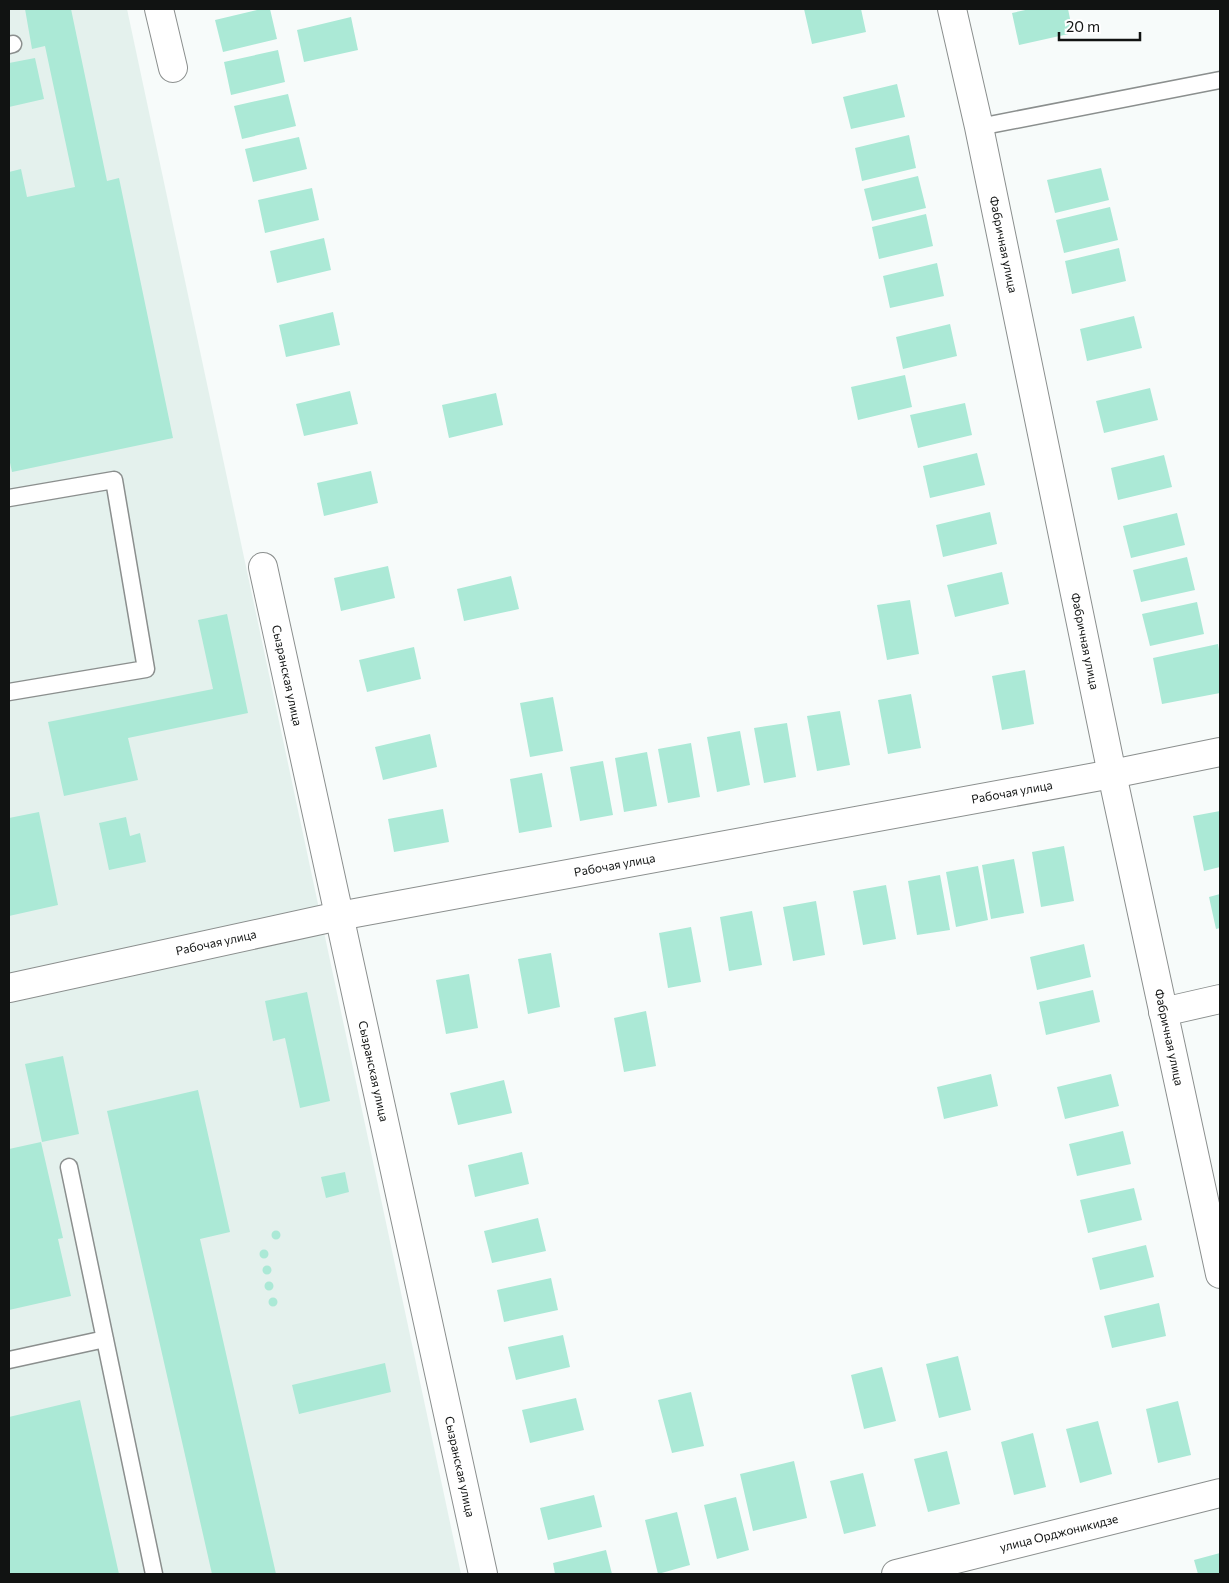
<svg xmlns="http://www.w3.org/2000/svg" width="1229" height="1583" font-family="Commissioner,sans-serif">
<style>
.built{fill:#e4f1ed}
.building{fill:#abe9d6}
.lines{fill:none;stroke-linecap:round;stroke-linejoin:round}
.lane-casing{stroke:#8b8f8e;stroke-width:19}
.street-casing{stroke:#8b8f8e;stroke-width:30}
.lane{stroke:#fff;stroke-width:16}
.street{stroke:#fff;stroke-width:28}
.labels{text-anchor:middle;stroke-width:4;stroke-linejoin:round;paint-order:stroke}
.street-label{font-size:12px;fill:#111312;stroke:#fff}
</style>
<rect width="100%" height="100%" fill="#f7fbfa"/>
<path class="built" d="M9,9H127L461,1574H9Z"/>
<path class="building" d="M25,9H71L107,181L119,178L173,438L12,472L9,458V172L21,169L27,197L75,187L45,46L32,49Z
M261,9H270L277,39L223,52L215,20Z
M804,9H861L866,32L812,44Z
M1030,9H1068L1073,33L1019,45L1012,13Z
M351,17L358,50L304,62L297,30Z
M278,50L285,82L231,95L224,62Z
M35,58L44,99L9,107V63Z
M897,84L905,117L851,129L843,97Z
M288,94L296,126L242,139L234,106Z
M909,135L916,168L862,181L855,148Z
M299,137L307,169L253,182L245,149Z
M1101,168L1109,200L1055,213L1047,180Z
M918,176L926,208L872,221L864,189Z
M312,188L319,220L265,233L258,200Z
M1110,207L1118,240L1064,253L1056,220Z
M926,214L933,246L879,259L872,227Z
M324,238L331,270L277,283L270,251Z
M1119,248L1126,281L1072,294L1065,261Z
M937,263L944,296L890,308L883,276Z
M333,312L340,345L286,357L279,325Z
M1134,316L1142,348L1087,361L1080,329Z
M950,324L957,356L903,369L896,337Z
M905,375L912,407L858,420L851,387Z
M1150,388L1158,420L1104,433L1096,401Z
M350,391L358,424L304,436L296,404Z
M496,393L503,425L449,438L442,405Z
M965,403L972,435L918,448L910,415Z
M977,453L985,485L930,498L923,466Z
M1164,455L1172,487L1118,500L1111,468Z
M371,471L378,503L324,516L317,483Z
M990,512L997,544L943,557L936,525Z
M1177,513L1185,545L1131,558L1123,526Z
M1187,557L1195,590L1141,602L1133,570Z
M388,566L395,598L341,611L334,578Z
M1002,572L1009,604L955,617L947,585Z
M511,576L519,609L464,621L457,589Z
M910,600L919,654L887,660L877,605Z
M1197,602L1204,634L1150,646L1142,614Z
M227,614L248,713L128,738L138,780L64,796L48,722L213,689L198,620Z
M1218,644L1220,657V693L1162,704L1153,658Z
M414,647L421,679L367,692L359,660Z
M1025,670L1034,724L1002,730L992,676Z
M911,694L921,748L888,754L878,700Z
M553,697L563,751L530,757L520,703Z
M840,711L850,765L817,771L807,716Z
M787,723L796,777L764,783L754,728Z
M740,731L750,785L717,792L707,737Z
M430,734L437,767L383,780L375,747Z
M691,743L700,797L668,803L658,749Z
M647,752L657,806L624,812L615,758Z
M603,761L613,815L580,821L570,767Z
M542,773L552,827L519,833L510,779Z
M443,809L449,842L394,852L388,819Z
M1220,811V867L1204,871L1193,816Z
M39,812L58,905L9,916V818Z
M126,817L130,836L140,833L146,862L109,870L99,823Z
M1064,846L1074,901L1041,907L1032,852Z
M1014,859L1024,913L991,919L982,865Z
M978,866L988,920L956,927L946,872Z
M940,875L950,930L917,935L908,881Z
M886,885L896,939L863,945L853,891Z
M1220,894V928L1216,929L1209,897Z
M816,901L825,955L793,961L783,907Z
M752,911L762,965L729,971L720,917Z
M691,927L701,982L668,988L659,933Z
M1084,944L1091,977L1037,990L1030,957Z
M551,953L560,1007L528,1014L518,959Z
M469,974L478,1028L446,1034L436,980Z
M1093,990L1100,1022L1046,1035L1039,1002Z
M307,992L330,1101L300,1108L285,1038L273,1041L265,1001Z
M646,1011L656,1066L624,1072L614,1018Z
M63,1056L79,1134L42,1142L25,1064Z
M991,1074L998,1106L944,1119L937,1087Z
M1111,1074L1119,1106L1065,1119L1057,1087Z
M504,1080L512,1113L458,1125L450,1093Z
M198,1090L230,1232L200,1239L276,1574H212L107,1111Z
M1123,1131L1131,1164L1077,1176L1069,1144Z
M41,1142L63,1238L58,1239L71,1296L9,1310V1149Z
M522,1152L529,1184L475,1197L468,1165Z
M345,1172L349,1192L326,1198L321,1177Z
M1134,1188L1142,1220L1088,1233L1080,1200Z
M538,1218L546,1251L492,1263L484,1231Z
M271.5 1235a4.5 4.5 0 1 1 9 0a4.5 4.5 0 1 1-9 0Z
M1146,1245L1154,1277L1100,1290L1092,1258Z
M259.5 1254a4.5 4.5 0 1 1 9 0a4.5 4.5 0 1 1-9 0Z
M262.5 1270a4.5 4.5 0 1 1 9 0a4.5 4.5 0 1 1-9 0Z
M551,1278L558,1310L504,1322L497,1290Z
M264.5 1286a4.5 4.5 0 1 1 9 0a4.5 4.5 0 1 1-9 0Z
M268.5 1302a4.5 4.5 0 1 1 9 0a4.5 4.5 0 1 1-9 0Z
M1159,1303L1166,1336L1112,1348L1104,1316Z
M563,1335L570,1367L516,1380L508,1347Z
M958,1356L971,1410L939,1418L926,1364Z
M385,1363L391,1392L299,1414L292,1385Z
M882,1367L896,1421L864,1429L851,1375Z
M691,1392L704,1446L672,1453L658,1400Z
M576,1398L584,1430L530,1443L522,1410Z
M80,1400L119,1574H9V1417Z
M1178,1401L1191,1455L1158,1463L1146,1409Z
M1098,1421L1112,1474L1080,1483L1066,1429Z
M1033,1433L1046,1487L1014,1495L1001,1442Z
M947,1451L960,1504L928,1512L914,1459Z
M794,1461L807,1518L753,1531L740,1474Z
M863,1473L876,1526L844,1534L830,1481Z
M594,1495L602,1527L548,1540L540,1508Z
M736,1497L749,1550L717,1559L704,1505Z
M677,1512L690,1565L658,1574L645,1520Z
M606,1550L612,1574H555L553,1563Z
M1220,1553V1574H1198L1194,1560Z"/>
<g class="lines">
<g class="lane-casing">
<path id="lane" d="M9,45L13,44
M979,127L1220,80
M9,498L114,480L146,669L9,692
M69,1167L154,1574
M9,1360L105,1339"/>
</g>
<g class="street-casing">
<g id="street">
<path d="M159,9L173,68"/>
<path id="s1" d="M952,9L979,127L1112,774L1220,1274"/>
<path id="s2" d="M263,567L483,1574"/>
<path id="s3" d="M9,988L339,916L1112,774L1220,752"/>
<path d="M1163,1012L1220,999"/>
<path id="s4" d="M896,1574L1220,1493"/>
</g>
</g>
<use href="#lane" class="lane"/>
<use href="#street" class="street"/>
</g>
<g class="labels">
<g class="street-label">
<text dy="4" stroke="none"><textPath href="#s1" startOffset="241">Фабричная улица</textPath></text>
<text dy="4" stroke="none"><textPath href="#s1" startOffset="646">Фабричная улица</textPath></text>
<text dy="4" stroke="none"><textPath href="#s2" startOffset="111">Сызранская улица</textPath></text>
<text dy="4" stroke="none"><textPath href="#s3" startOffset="1022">Рабочая улица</textPath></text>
<text dy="4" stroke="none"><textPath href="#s3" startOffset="618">Рабочая улица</textPath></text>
<text dy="4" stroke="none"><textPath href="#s3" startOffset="212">Рабочая улица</textPath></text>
<text dy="4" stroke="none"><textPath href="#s1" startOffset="1051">Фабричная улица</textPath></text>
<text dy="4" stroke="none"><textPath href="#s2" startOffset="516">Сызранская улица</textPath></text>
<text dy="4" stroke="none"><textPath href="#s2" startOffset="921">Сызранская улица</textPath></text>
<text dy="4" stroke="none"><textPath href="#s4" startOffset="168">улица Орджоникидзе</textPath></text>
</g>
</g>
<rect width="1229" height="1583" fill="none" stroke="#111312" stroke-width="20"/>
<path d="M1059 32v8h81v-8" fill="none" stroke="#111312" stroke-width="2.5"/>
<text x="1066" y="32" font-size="15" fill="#111312" stroke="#ffffff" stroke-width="4" paint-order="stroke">20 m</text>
</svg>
